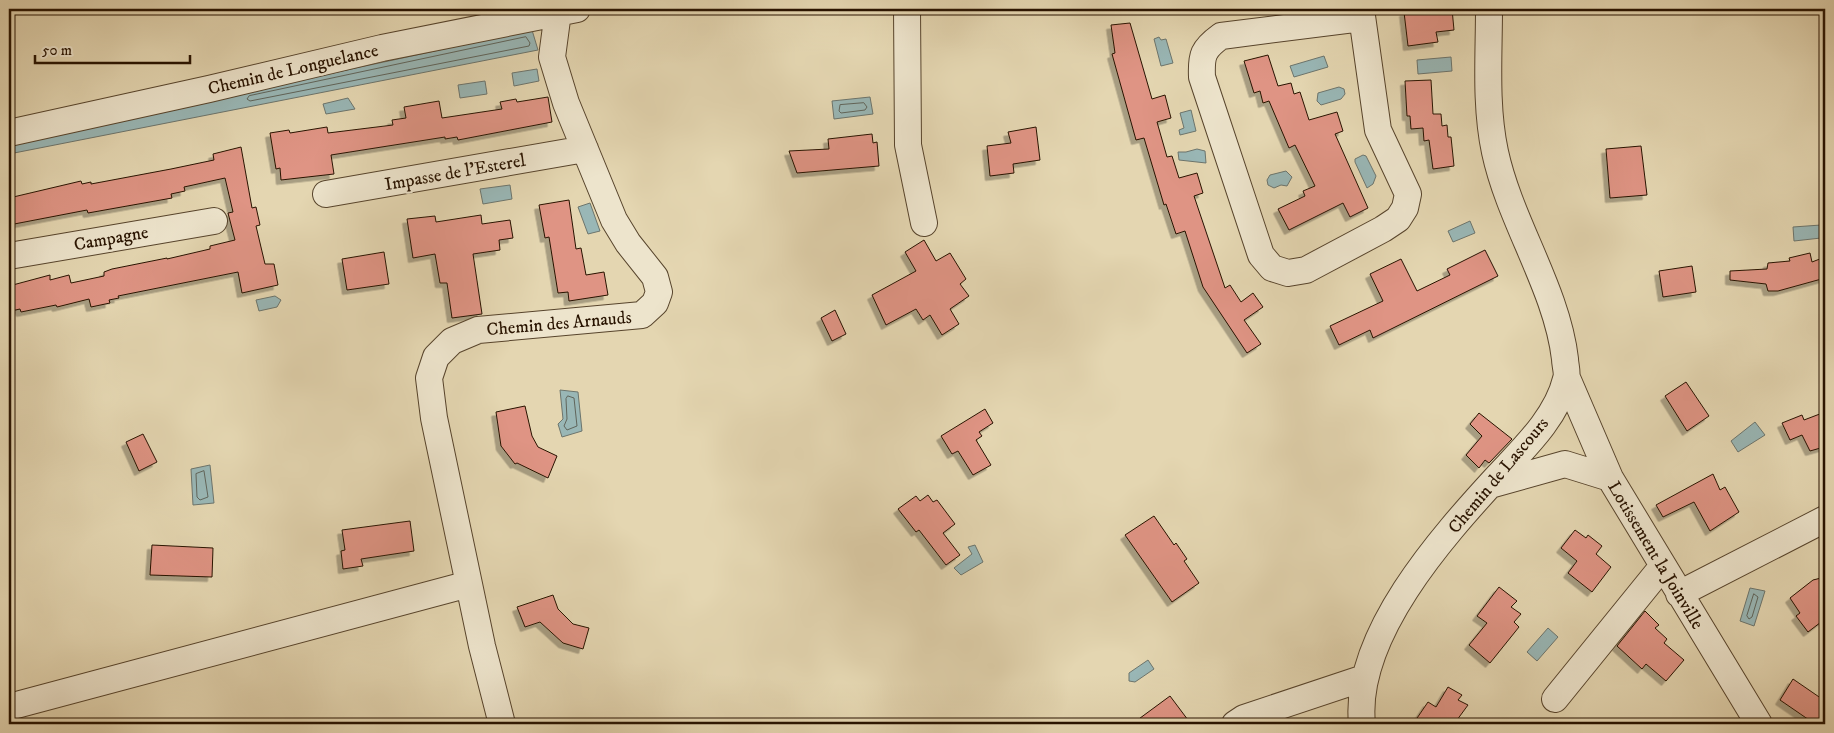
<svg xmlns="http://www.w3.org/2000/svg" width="1834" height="733" font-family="'IM FELL DW Pica',serif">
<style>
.water{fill:#99b7b6;stroke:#6c756d}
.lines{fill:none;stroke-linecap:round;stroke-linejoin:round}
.shore{stroke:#60655b;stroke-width:1}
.building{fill:#df9484;stroke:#281300;filter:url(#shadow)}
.minor-casing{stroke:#57442c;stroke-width:28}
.minor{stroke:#ede4cc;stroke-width:26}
.labels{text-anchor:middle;stroke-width:4.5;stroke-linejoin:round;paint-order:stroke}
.street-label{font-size:18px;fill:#281300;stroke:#ede4cc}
</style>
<defs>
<filter id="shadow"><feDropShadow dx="-4.5" dy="4.5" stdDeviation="0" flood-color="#0004"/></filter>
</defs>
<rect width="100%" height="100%" fill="#e4d6b1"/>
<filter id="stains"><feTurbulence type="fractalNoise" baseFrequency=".004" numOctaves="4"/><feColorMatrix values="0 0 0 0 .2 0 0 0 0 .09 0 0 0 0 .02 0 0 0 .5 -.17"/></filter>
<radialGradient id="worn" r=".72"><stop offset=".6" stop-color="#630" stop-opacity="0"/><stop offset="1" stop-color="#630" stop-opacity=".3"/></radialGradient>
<path class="water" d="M532,30L538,50L9,154V143Z
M1159,37L1161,40L1166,39L1173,63L1161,66L1154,39Z
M1324,56L1328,67L1294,77L1290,66Z
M1451,57L1452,71L1418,74L1417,60Z
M537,69L539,81L514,86L512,73Z
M485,81L487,94L460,98L458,85Z
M1339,87L1344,89L1345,94L1341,99L1321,105L1317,101L1318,93Z
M870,97L873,114L834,119L832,101Z
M348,98L355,109L326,114L323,104Z
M1191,110L1196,131L1180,135L1179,130L1184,128L1180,113Z
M1197,149L1205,151L1206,163L1179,160L1178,152H1186Z
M1363,155L1366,156L1376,176L1373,184L1367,188L1355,162V159Z
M1286,171L1292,177L1287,186L1281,185L1274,188L1268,185L1267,180L1270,175Z
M510,185L512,199L483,204L480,189Z
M590,203L600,231L588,234L578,207Z
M1470,221L1475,233L1453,242L1448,231Z
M1821,225V238L1794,241L1793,227Z
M275,296L281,300L277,307L259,311L256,300Z
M560,390L578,392L582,431L562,437L558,424L563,419Z
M1755,422L1765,435L1738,452L1731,441Z
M210,465L214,503L193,505L191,469Z
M975,545L983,562L961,575L954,568L972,554L968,547Z
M1750,588L1765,591L1754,626L1740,621Z
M1548,628L1558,637L1537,661L1527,652Z
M1148,660L1154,669L1135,682L1129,681V673Z"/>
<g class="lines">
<path class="shore" d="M526,37L530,43L529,46L250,101L247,99L249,96Z
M864,103L867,107L865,110L841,113L839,111L840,105Z
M568,396L574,398L577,426L567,430L564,426L567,419L566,399Z
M204,471L208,497L200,500L197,497L196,474Z
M1754,594L1758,597L1752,617L1749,619L1747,616Z"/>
</g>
<path class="building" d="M1435,9H1452L1454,30L1436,32L1438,42L1408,46L1404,12Z
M1130,23L1152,99L1165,95L1171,118L1157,122L1167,157L1172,156L1179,178L1197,173L1203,193L1194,196L1225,288L1230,285L1241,302L1253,293L1263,307L1244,320L1261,344L1247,353L1203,287L1185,231L1176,234L1166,204L1164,205L1144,138L1136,140L1112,54L1115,53L1111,25Z
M1268,55L1278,86L1291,83L1294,94L1300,92L1309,120L1337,112L1343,131L1335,134L1368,208L1350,217L1343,203L1289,230L1278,209L1305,196L1303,191L1315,186L1295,145L1289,148L1269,101L1263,103L1260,91L1254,93L1244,61Z
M1431,80L1433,114H1441L1442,126L1447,125L1448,137H1451L1454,166L1433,169L1429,140L1424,141L1423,128L1411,129L1410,116H1407L1405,81Z
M548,97L552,122L458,140L457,137L445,139V137L331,155L334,174L281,180L280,168L276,169L270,133L289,130L290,133L327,127L328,133L393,125L392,120L406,118L404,107L439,101L442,118L502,109L500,102L516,99L517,102Z
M1036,127L1040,160L1013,164L1014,173L990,176L987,146L1011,143L1008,132Z
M872,134L873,143L877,142L879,166L797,173L789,151L829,149L828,139Z
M1641,146L1647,195L1610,198L1606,149Z
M241,147L252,208L256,207L260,225L256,226L265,264H274L278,285L242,293L238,272L118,296L119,298L109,300L110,303L91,307L89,299L57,307L56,305L21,312L20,309L11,311L9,286L50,275V280L69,275L71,283L104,276V272L112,269L167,258V259L210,249V246L235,240L228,213L233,212L225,178L184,187L185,191L171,194L172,198L88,213L87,210L9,225V198L81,181L82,184L91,182V184L171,169L214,160L213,154Z
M569,200L576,249L581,248L586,275L604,272L608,295L569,301L568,292L558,293L549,237L545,238L539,205Z
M481,215L482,224L510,220L513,238L499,240L500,250L473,254L482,314L452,318L447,283H440L435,254L413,258L407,219L435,216L436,222Z
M924,240L936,261L950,253L966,279L960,284L969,296L950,309L959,324L942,335L930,315L923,320L916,309L886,325L872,295L916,271L905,252Z
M1485,250L1498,276L1373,338L1370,330L1339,345L1330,326L1383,301L1370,274L1401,259L1417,291L1450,275L1447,269Z
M384,252L389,284L347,290L342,259Z
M1810,253L1812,262L1825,257V278L1778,291H1768L1766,284L1730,280V271L1767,269L1768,263L1790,261L1789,258Z
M1692,266L1696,292L1663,297L1659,271Z
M835,310L846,334L832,341L821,318Z
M1686,382L1709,416L1687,431L1665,396Z
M525,406L532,436L538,447L557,456L548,478L517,463L515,464L501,446L496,412Z
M985,409L993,423L979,432L982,436L976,440L991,465L973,475L958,451L952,454L941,436Z
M1825,412L1824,447L1810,451L1802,435L1790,440L1782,423L1802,415L1804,420Z
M1479,413L1512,439L1489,463L1485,460L1479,468L1466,455L1482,436L1470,424Z
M143,434L157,462L139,471L126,442Z
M1713,474L1720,490L1725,487L1739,512L1710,531L1694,502L1663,517L1656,505Z
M928,495L933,502L937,500L955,524L943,533L960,555L946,565L919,530L916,532L898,509L916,496L920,501Z
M1154,516L1174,545L1176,543L1187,559L1184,561L1199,583L1172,602L1125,535Z
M410,521L414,551L361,559L363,566L343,569L341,551L345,550L342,530Z
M1575,530L1586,538L1588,535L1602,546L1596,554L1611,567L1592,592L1568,573L1577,561L1561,548Z
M152,545L213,548L212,577L150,575Z
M1825,577V619L1808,632L1796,616L1800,613L1790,598L1813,580Z
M1499,587L1517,601L1511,607L1521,614L1514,622L1519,627L1490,663L1469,645L1487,623L1477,616Z
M553,595L558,609L573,624L589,628L583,649L563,643L540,622L525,627L517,607Z
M1645,611L1659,625L1655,628L1667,639L1664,643L1684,660L1666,681L1646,664L1642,669L1617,646Z
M1793,679L1825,701V724H1815L1780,700Z
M1448,687L1462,695L1458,700L1468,705L1457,720L1463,724H1413L1428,702L1436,707Z
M1170,696L1191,724H1132Z"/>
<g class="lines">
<g class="minor-casing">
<path id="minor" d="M907,9L908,145L924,223
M1361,9L1378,130L1408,194L1405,208L1398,219L1383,229L1306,270L1288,273L1272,268L1261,255L1202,77C1201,55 1203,49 1221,36L1362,18
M9,133L209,89L382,48L577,9
M326,194L585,149
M9,256L214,221
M1567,378L1610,478L1759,724
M1490,485L1565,464L1610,478
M1679,594L1825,519
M1555,699L1662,567
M9,707L469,584
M502,724L482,646L434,418L429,378L436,357L452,341L478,330L642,315L655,303L659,292L655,277L628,243L614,220L566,103L552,57L558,12
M1235,724L1244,718L1364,678
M1362,724C1353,636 1442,537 1498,476C1524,448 1557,417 1566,379C1568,373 1565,365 1565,359C1557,289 1510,222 1495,152C1485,105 1489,56 1489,9"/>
</g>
<use href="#minor" class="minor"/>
</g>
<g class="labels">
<g class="street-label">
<text transform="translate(293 69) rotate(-13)" y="6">Chemin de Longuelance</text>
<text transform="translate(455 172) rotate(-10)" y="6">Impasse de l'Esterel</text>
<text transform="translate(111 238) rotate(-10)" y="6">Campagne</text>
<text transform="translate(559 323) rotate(-5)" y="6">Chemin des Arnauds</text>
<text transform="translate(1498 475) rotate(-50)" y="6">Chemin de Lascours</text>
<text transform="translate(1656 555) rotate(59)" y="6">Lotissement la Joinville</text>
</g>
</g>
<rect width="1834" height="733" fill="none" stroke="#e4d6b1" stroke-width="30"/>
<rect x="10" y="10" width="1814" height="713" fill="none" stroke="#281300" stroke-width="2.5"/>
<rect x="15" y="15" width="1804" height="703" fill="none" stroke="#281300"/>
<path d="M35 55v8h155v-8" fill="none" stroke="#281300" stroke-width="2.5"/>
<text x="42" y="55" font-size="15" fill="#281300" stroke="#ede4cc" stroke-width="4" paint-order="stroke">50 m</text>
<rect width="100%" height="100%" filter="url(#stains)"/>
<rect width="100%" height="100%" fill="url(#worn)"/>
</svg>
